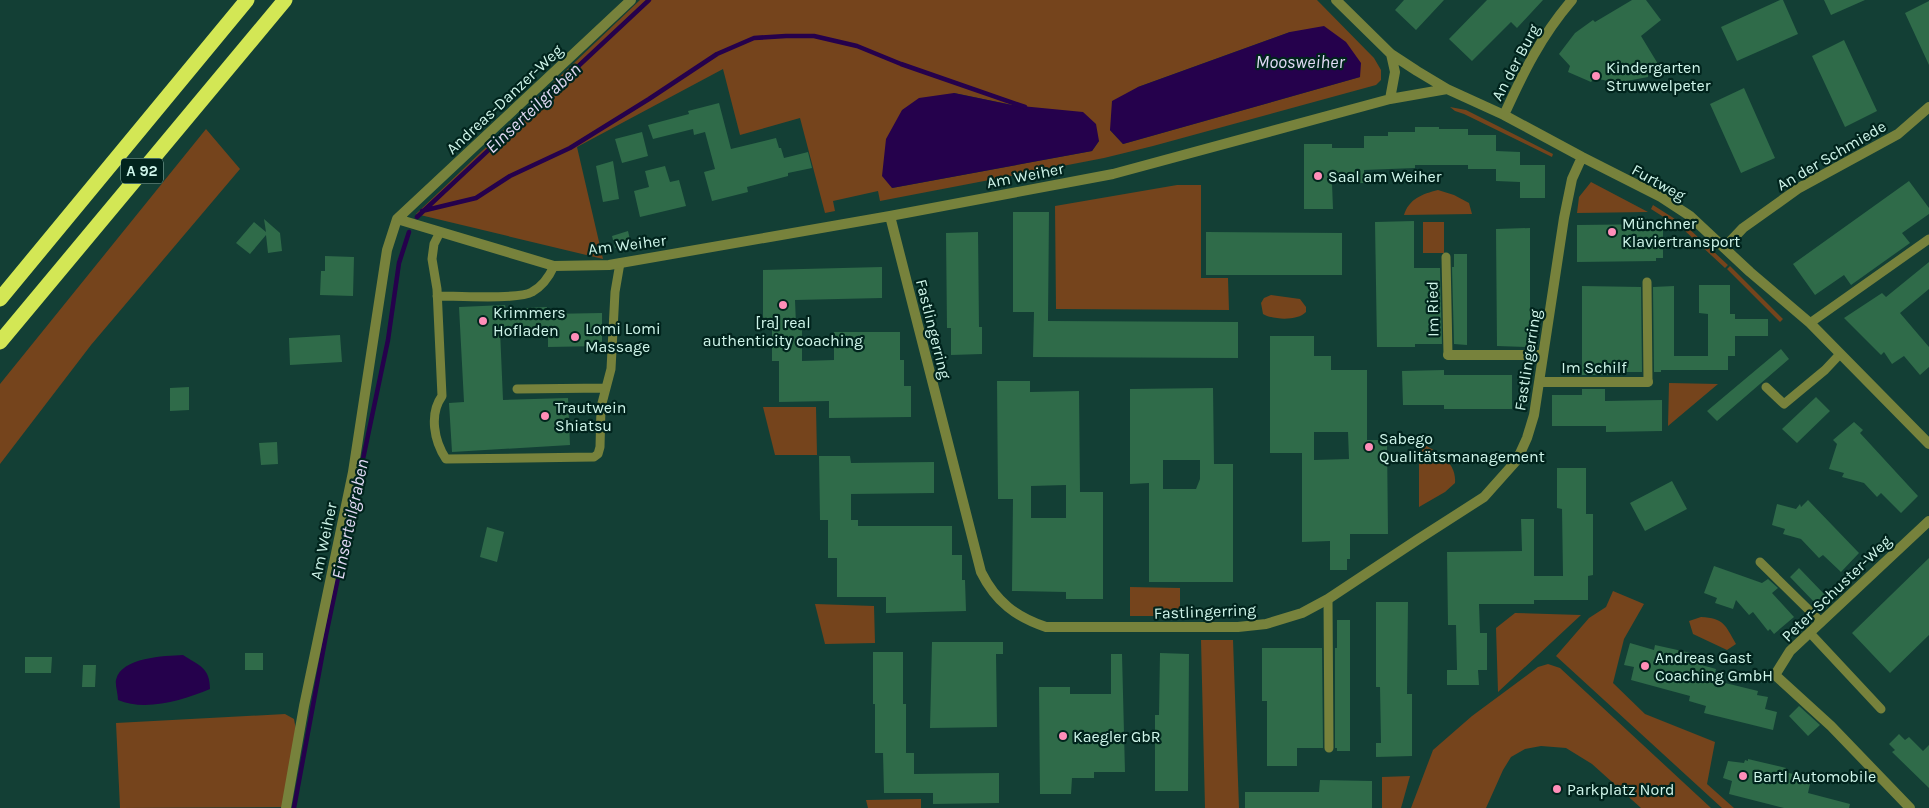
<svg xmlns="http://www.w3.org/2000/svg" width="1929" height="808" font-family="Karla,sans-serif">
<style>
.green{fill:#75441c;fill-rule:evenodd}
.water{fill:#25014c}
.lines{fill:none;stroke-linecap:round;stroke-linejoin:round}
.stream{stroke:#25014c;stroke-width:4.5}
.building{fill:#2f6b49;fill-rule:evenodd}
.service{stroke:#77823c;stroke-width:9}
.minor{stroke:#77823c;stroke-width:10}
.motorway{stroke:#d3e755;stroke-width:15}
.poi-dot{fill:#ff8eb9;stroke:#01241d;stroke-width:2}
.labels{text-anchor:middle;stroke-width:4.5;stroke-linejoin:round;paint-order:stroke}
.shield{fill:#01241d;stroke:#91b6ac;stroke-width:1}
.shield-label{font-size:15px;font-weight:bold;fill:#cff5ea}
.street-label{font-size:16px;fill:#cff5ea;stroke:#01241d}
.poi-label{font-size:16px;fill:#cff5ea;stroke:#01241d;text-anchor:start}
.water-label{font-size:18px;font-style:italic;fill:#e0d9f4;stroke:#01241d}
</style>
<rect width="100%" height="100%" fill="#133f35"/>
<path class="green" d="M640,0H1317L1374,58L1381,70V80L1376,85L1153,146L1104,158L880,201L878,191L833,201L835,211L825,213L800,118L740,135L723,69L577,147L603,259L416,214ZM1290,32L1360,77L1123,144L1110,130L1138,87ZM954,93L1012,105L1099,141L1092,151L892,188Z
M1450,107L1466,110L1553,154L1552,157L1464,114L1455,111Z
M206,129L240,169L91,345L0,464V384Z
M1591,182L1648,212L1577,213L1579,197Z
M1177,185H1201V278H1228L1229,310L1056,309L1055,206Z
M1438,190L1454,195L1469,203L1472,214L1404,215C1409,199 1422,194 1438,190Z
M1653,205L1686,226L1728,265L1725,268L1684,230L1651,209Z
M1423,222H1444V253H1423Z
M1730,266L1783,319L1780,322L1727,269Z
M1271,295L1300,299L1306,307V312C1298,321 1273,320 1263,314L1261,303L1264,298Z
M1669,383L1718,384L1668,426Z
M763,407H816L817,455H775Z
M1419,442C1436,451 1457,461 1455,483L1445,492L1419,507Z
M1130,587L1180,588V616H1130Z
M1613,591L1644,604L1624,639L1613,683L1645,714L1715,742L1707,784L1734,808H1722L1556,656L1589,618L1606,607Z
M815,604L874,606L875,643L825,644Z
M1515,613L1581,615L1498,692L1496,628Z
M1701,617C1724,618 1725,625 1736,644L1727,650L1693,634L1689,621Z
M1201,640H1233L1239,808H1205Z
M1548,664L1560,668L1711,808H1641L1592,764L1566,748L1541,746L1525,749L1511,757L1503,770L1486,808H1411L1433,750L1472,716L1538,667Z
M285,714L294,719L296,730L282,807L120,808L116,723Z
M1410,776L1401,808H1382V777Z
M921,799V808H868L866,800Z"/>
<path class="water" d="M1324,26L1346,42L1361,63L1360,77L1123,144L1110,130L1112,101L1138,87L1290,32Z
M954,93L1012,105L1083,112L1096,124L1099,141L1092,151L892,188L882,176L886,139L902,110L919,98Z
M183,655C200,666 210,668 210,689C183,700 146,712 118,700C118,694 115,685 116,680C121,657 165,656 183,655Z"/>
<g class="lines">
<path class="stream" d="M422,211L476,198L510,176L570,148L649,99L717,54L754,38L786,36H814L857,46L901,64L1025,107
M417,217L649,0
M294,808L326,635L388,340L399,263L409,232"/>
</g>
<path class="building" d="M1404,0H1444L1416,30L1395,10Z
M1487,0H1543L1517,28L1511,22L1472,61L1449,39Z
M1632,0H1646L1661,20L1641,36L1658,64L1655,71L1648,73V77L1616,83L1595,78L1591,82L1568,72L1570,66L1559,54L1575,33L1593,20L1595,22Z
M1780,0H1783L1798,34L1737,61L1721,27Z
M1824,0H1865L1831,15Z
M1929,1V65L1905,13Z
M1844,40L1877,111L1845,127L1812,56Z
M1744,88L1775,158L1741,173L1710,104Z
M719,103L731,149L776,138L779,148H781L784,158L808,152L812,168L788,173V176L747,187L748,192L712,201L704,172L715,169L705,132L694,135L693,129L653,139L648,125L689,114L688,111Z
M1415,127H1439V129H1468V135H1496V151L1520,152V165H1545V198H1520V182L1496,181V169H1468V165H1415V168L1364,170V183H1332L1333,209H1304V144H1332V148H1364V136H1388V132H1415Z
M642,132L648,156L622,163L615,139Z
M613,161L619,199L603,202L596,166Z
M665,166L670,182L679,180L686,206L640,217L634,191L649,187L645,171Z
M1909,181L1929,208V214L1902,233L1910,243L1851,285L1844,275L1815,295L1793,264Z
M1013,212H1049L1048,321L1238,322V358L1033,357L1034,312H1013Z
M264,219L280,233L282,251L268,253L266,235L250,254L236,243L254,222L266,232Z
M1414,221V268H1440L1442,344H1415V347H1377L1375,222Z
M1663,224V258H1656V261L1577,262V225Z
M1530,228V347L1497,346L1496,229Z
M628,231L631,244L615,248L612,236Z
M978,232L979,327H982V354L951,355V328H947L946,233Z
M1206,232L1342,233V275H1206Z
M1454,254H1467V345L1454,344L1452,267H1454Z
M325,256L354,257L353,296L320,295L321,271H325Z
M1929,262V289L1900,313L1929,347V367L1920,375L1904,356L1892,364L1884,352L1881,355L1844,318L1882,293L1886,297Z
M882,267V298L795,300L796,324H802V361L834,360V332H900V360H904V386H911V417L829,418V401L779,402V361H772V324H763V270Z
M1699,285H1730V314H1735V319H1768V336H1735V356H1728V370H1661V372H1654L1653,287L1674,286V356H1708V314L1699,313Z
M1582,286L1641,287L1642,372H1617V375H1582Z
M505,305L506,309L547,307V314L602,313V346L548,347V327L500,330L503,400L568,398L570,445L452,452L449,403L464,402L459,307Z
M340,335L342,362L290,365L289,338Z
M1270,336H1314V356H1331V370H1367V440H1387L1388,534H1350V559H1347V570H1330V541L1302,542V453H1270ZM1314,432H1348L1349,459L1314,460Z
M1781,349L1789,359L1717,421L1707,411Z
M1444,370V375H1512V409H1444V405H1403L1402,371Z
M997,381H1030V392L1079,391L1080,492H1103V599H1066V592L1012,591L1013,499H998ZM1066,485V518H1031V486Z
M189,387V410L170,411V388Z
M1213,388L1214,464H1233V582H1149V483L1130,484V389ZM1163,460H1200V479L1196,489H1163Z
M1582,389H1605V401L1662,400V431L1606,432V426H1552V395H1582Z
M1816,397L1830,411L1797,443L1782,429Z
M1854,422L1863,430L1860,433L1918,496L1901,513L1881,493L1877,497L1864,483L1842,477L1844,473L1829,469L1837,444L1833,440Z
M277,442L278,464L261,465L259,443Z
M819,456H850L851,463L934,462V493L851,494V520H858V526H952V555H962V580H965L966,611L886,613V597H837V558H828V520H820Z
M1557,468H1586V514H1593V575L1588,576V600H1534V604H1479L1480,633H1487V670H1478L1479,685H1447V670H1457L1456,625H1448L1447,552L1522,551L1521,519H1534V576H1563L1562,509L1557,508Z
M1672,481L1687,509L1645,531L1630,503Z
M1808,500L1859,553L1841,572L1823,555L1819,558L1801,539L1783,534L1785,529L1772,525L1777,504L1796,509L1800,504L1801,507Z
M487,527L504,532L497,562L480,557Z
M1929,558V635L1890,673L1852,633Z
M1714,566L1762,583L1768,579L1778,588L1772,593L1794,617L1774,634L1770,629L1768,631L1753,612L1749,615L1736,600L1733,609L1715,603L1717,598L1704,593Z
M1799,568L1825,595L1816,604L1790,577Z
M1376,602H1408L1407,694H1412V756L1376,757V743H1381L1380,687H1376Z
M1337,620H1350V751H1337V748H1335V648H1337Z
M932,642H1003V654H996L997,727L930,728Z
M1630,643L1654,650L1655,645L1691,653L1689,659L1699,661L1698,664L1716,669L1713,680L1758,691L1757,695L1768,697L1765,709L1777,712L1773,730L1704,713L1706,706L1689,701L1690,696L1631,680L1634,667L1624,665Z
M1262,648H1322L1323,748H1297V766H1267V701H1262Z
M873,652H903V704H906V753H914V774L999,773V803L933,804V793H884L883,753H875V704H873Z
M245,653H263V670H245Z
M1160,653L1189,654L1188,791H1155V715H1159Z
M1111,654H1122L1125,772H1094V778H1072L1071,794H1040L1039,687H1070V694H1111Z
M25,657H52L51,673H25Z
M83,665H96L95,687H82Z
M1799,706L1820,725L1808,736L1789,716Z
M1899,734L1905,740L1909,737L1923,751L1929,745V788L1892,752L1895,750L1889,744Z
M1748,759L1786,768L1785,772L1797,775L1796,779L1810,784L1808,793L1850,804L1849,808H1784L1729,794L1732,781L1723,778L1728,761L1744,763L1745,760L1748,761Z
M1320,780L1372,781V808H1245V792H1319Z"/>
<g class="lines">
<path class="service" d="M440,232L434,244L432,259L437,289L442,396C429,414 434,441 446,459L594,457L598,454L600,447L601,407L611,369L615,292L620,263
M1446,257L1448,355
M1647,282L1648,382
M437,296C456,296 519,300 532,292C543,286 549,277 554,266
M1810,323L1929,239
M1766,387L1784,404L1825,370L1840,354
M517,389L606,388
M1760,562L1821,622
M1328,599L1329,748
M1810,633L1881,709"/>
<path class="minor" d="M1336,0L1391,54L1417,71L1447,89L1504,115L1582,157L1661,197L1690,216L1750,272L1810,323L1929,444
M1390,99L1395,72L1391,54
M1504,115C1523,73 1541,36 1572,0
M890,216L981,572C996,602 1016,617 1046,627H1238L1266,624L1302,613L1328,599L1417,540L1484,497L1517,460L1527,438L1534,415L1564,218L1572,179L1582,157
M397,219L554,266L609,265L890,216L1113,174L1390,99L1447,89
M1725,247L1743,228L1799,188L1898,134L1929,107
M1448,355H1543
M1539,382H1648
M286,808L304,706L353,472L387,250L397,219L631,0
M1910,808L1831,726L1775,675L1790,651L1929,521"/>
<path class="motorway" d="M0,299L247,0
M0,342L285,0"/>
</g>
<g class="poi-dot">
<circle cx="1596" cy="76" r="5"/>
<circle cx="1318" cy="176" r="5"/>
<circle cx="1612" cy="232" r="5"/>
<circle cx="783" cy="305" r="5"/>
<circle cx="483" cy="321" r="5"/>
<circle cx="575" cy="337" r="5"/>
<circle cx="545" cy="416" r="5"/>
<circle cx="1369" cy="447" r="5"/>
<circle cx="1645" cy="666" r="5"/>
<circle cx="1063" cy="736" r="5"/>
<circle cx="1743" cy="776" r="5"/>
<circle cx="1557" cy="789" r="5"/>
</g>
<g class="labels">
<rect class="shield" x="121" y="158.5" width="42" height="25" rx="4"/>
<g class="shield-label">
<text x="142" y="176">A 92</text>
</g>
<g class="street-label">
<text transform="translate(1515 62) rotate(-62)" y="6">An der Burg</text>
<text transform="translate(504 99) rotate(-43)" y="6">Andreas-Danzer-Weg</text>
<text transform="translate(1831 155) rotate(-30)" y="6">An der Schmiede</text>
<text transform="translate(1025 175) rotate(-11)" y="6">Am Weiher</text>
<text transform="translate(1659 182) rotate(29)" y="6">Furtweg</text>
<text transform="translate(627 244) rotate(-7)" y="6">Am Weiher</text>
<text transform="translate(1432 309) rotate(-91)" y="6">Im Ried</text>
<text transform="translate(934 329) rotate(76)" y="6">Fastlingerring</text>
<text transform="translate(1527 360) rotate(-81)" y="6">Fastlingerring</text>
<text x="1594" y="373">Im Schilf</text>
<text transform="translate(323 541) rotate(-78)" y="6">Am Weiher</text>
<text transform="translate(1836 588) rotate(-44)" y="6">Peter-Schuster-Weg</text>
<text transform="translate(1205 611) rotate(-2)" y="6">Fastlingerring</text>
</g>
<g class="poi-label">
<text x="1606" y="73">Kindergarten<tspan x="1606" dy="18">Struwwelpeter</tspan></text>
<text x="1328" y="182">Saal am Weiher</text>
<text x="1622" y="229">Münchner<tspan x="1622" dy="18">Klaviertransport</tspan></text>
<text x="493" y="318">Krimmers<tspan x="493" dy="18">Hofladen</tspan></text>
<text x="783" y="328" text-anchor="middle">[ra] real<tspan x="783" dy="18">authenticity coaching</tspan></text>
<text x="585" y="334">Lomi Lomi<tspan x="585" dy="18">Massage</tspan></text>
<text x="555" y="413">Trautwein<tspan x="555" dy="18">Shiatsu</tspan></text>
<text x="1379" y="444">Sabego<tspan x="1379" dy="18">Qualitätsmanagement</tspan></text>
<text x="1655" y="663">Andreas Gast<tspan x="1655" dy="18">Coaching GmbH</tspan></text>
<text x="1073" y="742">Kaegler GbR</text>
<text x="1753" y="782">Bartl Automobile</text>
<text x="1567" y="795">Parkplatz Nord</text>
</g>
<g class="water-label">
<text x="1300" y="68">Moosweiher</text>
<text transform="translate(533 108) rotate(-43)" y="6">Einserteilgraben</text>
<text transform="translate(350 519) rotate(-78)" y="6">Einserteilgraben</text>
</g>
</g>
</svg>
